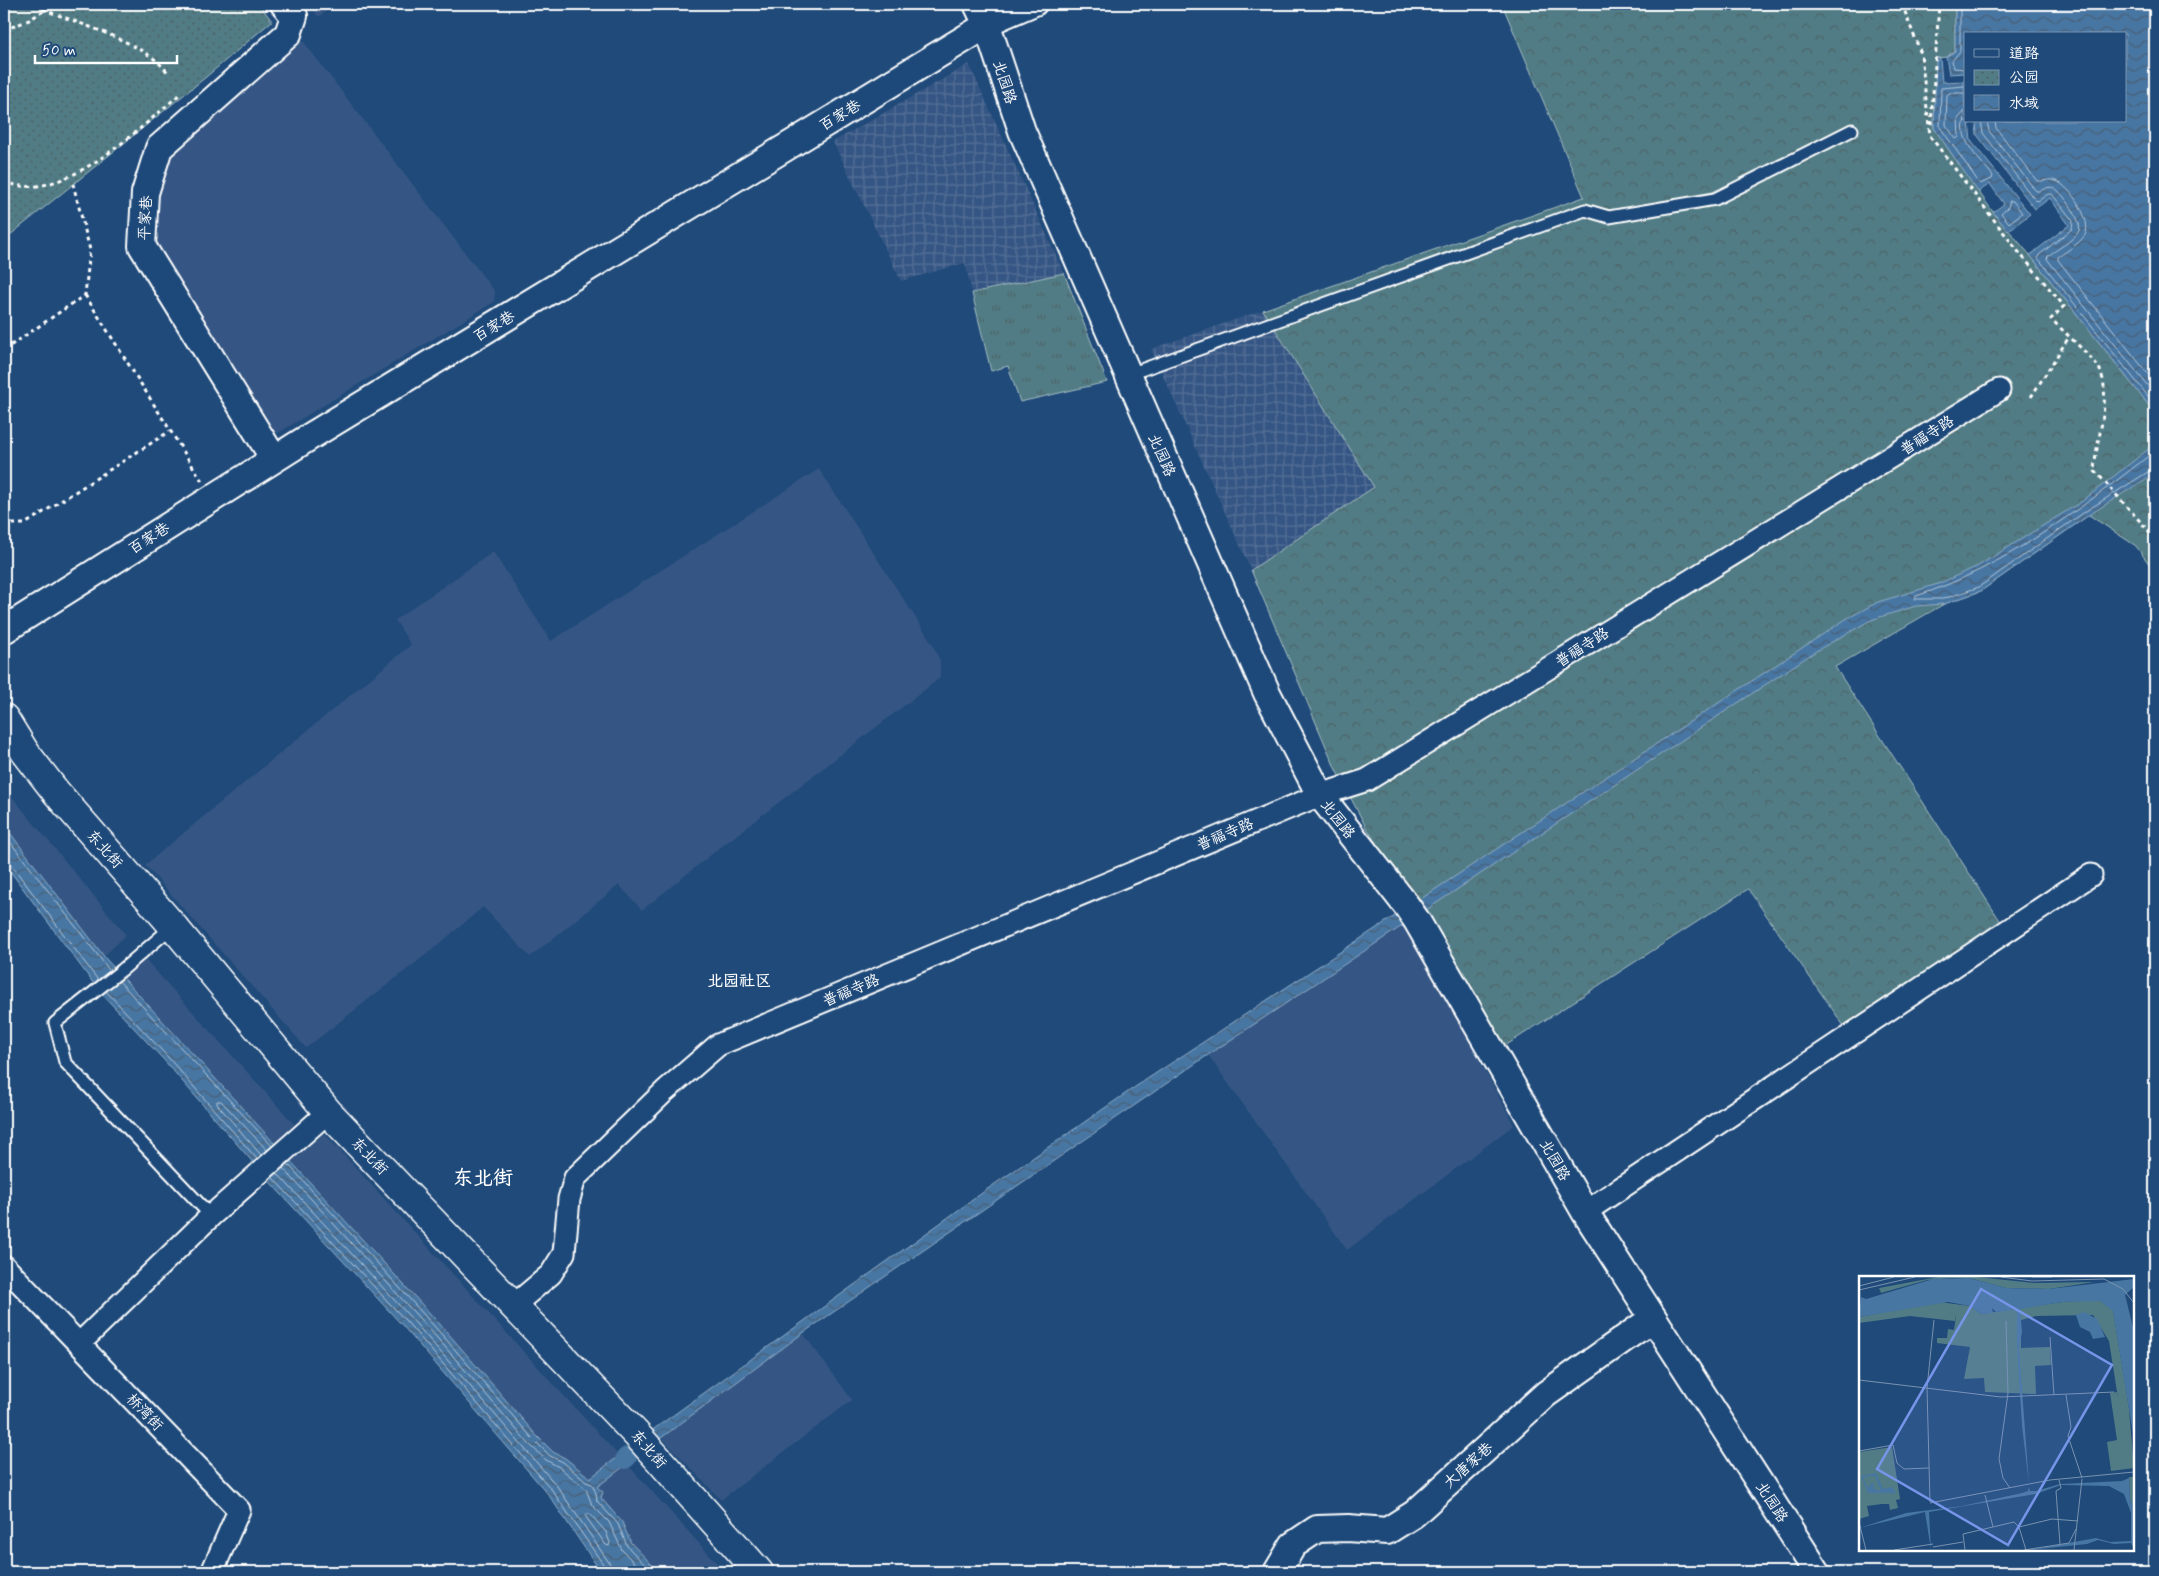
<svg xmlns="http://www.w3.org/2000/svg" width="2159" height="1576" font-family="Mynerve,'LXGW WenKai TC',sans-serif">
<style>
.built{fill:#365684}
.industrial{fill:url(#industrial-grid)}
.grass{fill:url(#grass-tufts);stroke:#a8bec2}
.forest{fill:url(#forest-crowns);stroke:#a8bec2}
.park{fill:url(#park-dots);stroke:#a8bec2}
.water{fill:url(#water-waves);stroke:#91adc8}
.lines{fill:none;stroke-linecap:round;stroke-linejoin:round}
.shore{stroke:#b5c8da;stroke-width:1}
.canal{stroke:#4776a3;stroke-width:20}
.service-casing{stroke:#fff;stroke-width:15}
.minor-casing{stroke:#fff;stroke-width:25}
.tertiary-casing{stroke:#fff;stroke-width:30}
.secondary-casing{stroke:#fff;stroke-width:31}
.path{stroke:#fff;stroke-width:3;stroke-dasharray:4 4;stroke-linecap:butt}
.service{stroke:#1f4a7a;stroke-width:11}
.minor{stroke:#1f4a7a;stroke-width:21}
.tertiary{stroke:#1f4a7a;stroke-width:26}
.secondary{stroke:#1f4a7a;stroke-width:28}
.labels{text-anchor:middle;stroke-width:4;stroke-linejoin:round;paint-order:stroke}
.street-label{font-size:15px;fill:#fff;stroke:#1f4a7a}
.neighbourhood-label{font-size:16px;font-weight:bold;fill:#fff;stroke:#1f4a7a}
.district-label{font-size:20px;font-weight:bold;fill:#fff;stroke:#1f4a7a}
.inset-road{fill:none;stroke:#7992af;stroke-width:1}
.view{fill:#7795e8;fill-opacity:0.15;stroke:#7795e8;stroke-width:2.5}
.inset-edge{fill:none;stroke:#fff;stroke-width:2.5}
</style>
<defs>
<pattern id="industrial-grid" width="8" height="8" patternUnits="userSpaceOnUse" patternTransform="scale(1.25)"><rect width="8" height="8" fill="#365684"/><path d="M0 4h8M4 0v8" fill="none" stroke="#546f96"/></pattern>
<pattern id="grass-tufts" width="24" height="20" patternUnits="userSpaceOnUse" patternTransform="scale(1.25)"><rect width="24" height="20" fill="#517c85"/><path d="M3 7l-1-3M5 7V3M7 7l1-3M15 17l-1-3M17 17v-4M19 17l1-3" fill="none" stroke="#4e6468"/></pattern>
<pattern id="forest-crowns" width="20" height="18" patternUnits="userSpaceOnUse" patternTransform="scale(1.25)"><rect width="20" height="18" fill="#517c85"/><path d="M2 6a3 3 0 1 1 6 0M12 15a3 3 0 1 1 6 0" fill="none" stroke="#4e6468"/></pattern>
<pattern id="park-dots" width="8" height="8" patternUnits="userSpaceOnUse" patternTransform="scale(1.25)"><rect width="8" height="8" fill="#517c85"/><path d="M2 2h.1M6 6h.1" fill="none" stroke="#4e6468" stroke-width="1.8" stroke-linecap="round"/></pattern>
<pattern id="water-waves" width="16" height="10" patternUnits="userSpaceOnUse" patternTransform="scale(1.25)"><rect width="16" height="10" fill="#4776a3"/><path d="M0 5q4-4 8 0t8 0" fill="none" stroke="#4a5f73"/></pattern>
</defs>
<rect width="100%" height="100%" fill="#1f4a7a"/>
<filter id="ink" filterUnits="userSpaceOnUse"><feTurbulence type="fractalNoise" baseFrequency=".02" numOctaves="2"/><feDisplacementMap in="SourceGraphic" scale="10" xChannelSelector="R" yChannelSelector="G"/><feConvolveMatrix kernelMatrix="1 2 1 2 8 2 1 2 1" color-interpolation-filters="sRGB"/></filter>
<g filter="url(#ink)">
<path class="built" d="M308,4H335L319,17Z
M300,37L495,292L494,302L273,436L148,243L152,147Z
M819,469L932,643L940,661V678L717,850L642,910L619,885L530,957L483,907L432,950L306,1048L145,865L411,645L395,620L493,552L551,641Z
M4,787L126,935L104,956L4,825Z
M1406,924L1514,1125L1347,1250L1208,1055Z
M145,959L294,1124L275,1143L124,978Z
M324,1133L619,1456L590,1478L565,1458L553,1452L536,1435L447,1332L292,1161Z
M803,1333L852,1400L721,1500L662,1438Z
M627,1464L725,1572H659L642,1556L631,1543L626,1528L617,1515L600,1498L597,1486Z"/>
<path class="industrial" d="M969,64L1064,273L972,293L965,263L901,281L833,142Z
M1263,310L1374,487L1251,570L1151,349Z"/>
<path class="grass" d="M1064,273L1107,382L1020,402L1008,366L991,371L972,293Z"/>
<path class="forest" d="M1502,4H1955V51L1946,57L1937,58L1934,128L1993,212L2030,255L2155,413V572L2136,546L2089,515L1981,591L1944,604L1835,667L2001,922L1844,1026L1748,889L1505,1046L1366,827L1336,770L1251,570L1374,487L1263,310L1584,197Z"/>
<path class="park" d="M4,4H259L272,21L206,77L4,240Z"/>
<path class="water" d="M1955,4H2155V413L2030,255L2069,225L2050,198L2035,209L1977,135L1976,121H2125V34H1965V73L1949,74L1946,57L1955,51Z
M1936,58H1940L1942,82L1964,81L1965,121H1969L1971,141L2030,214L2008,231L1993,212L2004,204L1990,184L1978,192L1934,128Z
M2155,444V473L2089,515L1981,591L1944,604L1916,606L1883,616L1871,620L1816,651L1208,1055L803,1333L653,1444L647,1434L989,1188L1138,1085L1846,619L1878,602L1938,584L1978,566L2081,502Z
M4,825L106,959L447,1332L536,1435L553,1452L565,1458L590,1478L619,1456L625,1459L627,1464L597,1487L603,1492L601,1498L622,1522L631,1543L659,1572H603L599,1569L548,1494L402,1325L270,1182L163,1059L100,992L4,863Z"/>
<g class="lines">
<path class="shore" d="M1960,4V51L1952,61L1954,68L1965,69
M1965,86L1941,88L1940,127L1980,184L1992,179L1993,176C1981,160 1957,141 1965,119
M1965,93H1949L1947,95L1946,125L1956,139L1959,137L1958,119L1965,111
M1981,121L1983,133L2035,200L2038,201L2048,194H2052L2073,221L2072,229L2039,255L2038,258L2155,405
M1987,121L1989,131L2036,191C2042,192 2047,185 2054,188C2063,192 2083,222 2079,231C2073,241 2057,249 2048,256L2047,259L2155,395
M1995,121L1996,128L2037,181C2043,182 2049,178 2056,181C2070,186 2093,221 2085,235C2079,244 2067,251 2058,257V260L2155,383
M2010,201H2013L2022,213L2009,223L2001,213L2008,207Z
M2155,451C2084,506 2003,569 1916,596L1915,599H1943L1979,587L2086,511L2151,470L2155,469
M4,834L110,971
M4,861L10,863L98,980
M119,981L272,1146
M106,991L166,1055L257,1159
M261,1155L217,1104V1101H221L267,1150
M288,1164L443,1336L533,1439L550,1456L563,1462L586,1482L592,1484L596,1493L597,1501L618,1524L627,1546L652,1572
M283,1168L439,1340L528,1443L546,1460L559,1467L586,1489L592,1505L609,1522L622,1550L643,1572
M277,1173L410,1317L557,1486L610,1564L612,1572
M272,1177L406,1321L552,1490L605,1567L606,1572
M587,1514H590L606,1532L610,1543L609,1546L606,1545L586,1517Z"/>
<path class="canal" d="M625,1459L627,1457"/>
<g class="service-casing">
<path id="service" d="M1127,375L1585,210L1609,217L1715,199L1852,130
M173,926L122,970L55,1023L65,1062L211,1216"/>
</g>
<g class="minor-casing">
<path id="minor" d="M987,25L1036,4
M1585,1212L2091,875
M4,1266L239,1510L212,1572
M513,1306L551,1274L564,1253L569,1199L575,1178L665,1091L718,1045L1320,795L1367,780L1999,390
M79,1344L211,1216L328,1112"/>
</g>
<g class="tertiary-casing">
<path id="tertiary" d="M977,4L987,25L1022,131L1267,693L1320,795L1406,905L1417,921L1585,1212L1817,1572
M274,459L142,246L145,193L159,148L288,34L294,16L284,4
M4,630L311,436L987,25
M1277,1572L1293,1545L1317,1529L1348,1528L1387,1531L1414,1514L1546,1394L1652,1319"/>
</g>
<g class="secondary-casing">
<path id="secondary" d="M4,718L25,752L56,792L173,926L328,1112L637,1435L759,1572"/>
</g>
<path class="path" d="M37,4L45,10C79,24 147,43 168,73
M1902,4L1921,54L1930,136L2017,250L2064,306L2051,319C2061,329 2093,358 2099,368C2113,396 2096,440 2094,470L2155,538
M4,30L29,20L45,10
M1931,125L1939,4
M4,181C59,208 140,128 179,95
M85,295L202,481
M4,350L85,295L90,250L73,184
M2031,397L2069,337
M4,524H25L170,431"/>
<use href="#service" class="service"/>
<use href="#minor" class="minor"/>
<use href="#tertiary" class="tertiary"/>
<use href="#secondary" class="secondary"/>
</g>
</g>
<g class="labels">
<g class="street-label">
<text transform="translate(1005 82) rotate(72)" y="5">北园路</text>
<text transform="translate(840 115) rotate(-31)" y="5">百家巷</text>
<text transform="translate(145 218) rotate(-87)" y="5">平家巷</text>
<text transform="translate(494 326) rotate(-31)" y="5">百家巷</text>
<text transform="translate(1927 435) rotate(-32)" y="5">普福寺路</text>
<text transform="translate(1162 455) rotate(66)" y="5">北园路</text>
<text transform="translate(149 538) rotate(-32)" y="5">百家巷</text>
<text transform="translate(1582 647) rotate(-32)" y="5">普福寺路</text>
<text transform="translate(1338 819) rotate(52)" y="5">北园路</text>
<text transform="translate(1225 834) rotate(-23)" y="5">普福寺路</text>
<text transform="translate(105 849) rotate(48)" y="5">东北街</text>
<text transform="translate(851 990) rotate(-23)" y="5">普福寺路</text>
<text transform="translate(370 1156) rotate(46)" y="5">东北街</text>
<text transform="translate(1555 1160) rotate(60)" y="5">北园路</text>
<text transform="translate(145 1412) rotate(46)" y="5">桥湾街</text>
<text transform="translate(649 1449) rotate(49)" y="5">东北街</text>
<text transform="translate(1468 1465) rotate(-42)" y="5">大唐家巷</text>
<text transform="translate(1772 1502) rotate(57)" y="5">北园路</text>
</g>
<g class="neighbourhood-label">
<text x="739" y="986">北园社区</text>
</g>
<g class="district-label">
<text x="483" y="1184">东北街</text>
</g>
</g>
<g transform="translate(1859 1276)">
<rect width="275" height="275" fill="#1f4a7a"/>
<path d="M79,1H118L176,7L235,6L190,13L147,12L110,2H94L68,4L22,17L20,12Z" fill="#517c85"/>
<path d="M240,24L254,34L268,120L259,122L250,65L234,39L177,40L162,44V72L191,71L192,89L176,90L177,118L126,116L125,102L105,103L111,71L78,67V62H88L89,53L95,54L97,40L80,32V26L111,30L122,38L203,26Z" fill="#517c85"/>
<path d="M80,26V32L89,33L97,39L96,45L51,40L0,47V41ZM258,116L259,121L268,120L270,133L275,192L252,195L248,166L258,164L251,117ZM33,171L41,223L37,224L39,232L31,234L30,228H23L8,230L10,240L0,243V176ZM270,201H275V233L271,223Z" fill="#517c85"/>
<path d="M110,2L147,12L190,13L275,3V11L266,19L275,55V164L254,35L241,25L203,26L161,33L163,56L160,73L170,208L163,150L158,69V33L137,36L133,32L134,37L122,38L111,30L89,26L0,41L2,21L7,23L74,3ZM225,36L238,43L246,61L234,63L231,56L221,51L217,39ZM17,197L24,213L33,211L37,217H9L2,200ZM8,200H16L22,215L15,213L14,206L9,212L4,202ZM270,202L271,223L275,233V274L272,267L255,268L239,264L228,268L170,274L237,262L251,266L272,265V237L265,218L250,210L202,209L177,218L70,236L72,274L66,236L0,252L47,237L103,230L163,217L169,215L170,211L171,215H177L201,208L263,205Z" fill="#4776a3" fill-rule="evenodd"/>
<path class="inset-road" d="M142,1L173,5L245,3L264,13L275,27M173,1H193M0,10L35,1M0,14L56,1M147,45L149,117L140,183L144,202L151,212M191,61L195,119M0,104L142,121L255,116M207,119L212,151L209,160L223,202M0,175L34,169L38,187L45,193L70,192M200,204L202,212L197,215L201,268M126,219L134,251M71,226L68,112L75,44M71,227L191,204L275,196M0,246L7,274M160,251L167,274M74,271L104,266M35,274L74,268M106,274L104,258L155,246L160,251L193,243L219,245M165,274L210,267L217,253M215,274L223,203"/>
<path class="view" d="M122,13L253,89L149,269L18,193Z"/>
<rect width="275" height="275" class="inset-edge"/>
</g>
<rect width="2159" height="1576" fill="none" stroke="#1f4a7a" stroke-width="20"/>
<rect x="10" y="10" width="2139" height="1556" fill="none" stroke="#fff" stroke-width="2" filter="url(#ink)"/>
<rect x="1964" y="32" width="162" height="90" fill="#1f4a7a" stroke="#7992af"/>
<rect x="1974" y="49" width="25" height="8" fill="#1f4a7a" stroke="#7992af"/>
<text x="2009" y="58" font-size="15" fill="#ffffff">道路</text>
<rect x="1974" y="70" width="25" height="15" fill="url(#park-dots)" stroke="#7992af"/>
<text x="2009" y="82" font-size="15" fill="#ffffff">公园</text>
<rect x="1974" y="95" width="25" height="15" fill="url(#water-waves)" stroke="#7992af"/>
<text x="2009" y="108" font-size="15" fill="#ffffff">水域</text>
<path d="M35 55v8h142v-8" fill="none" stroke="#ffffff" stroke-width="2.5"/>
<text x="42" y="55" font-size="15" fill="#ffffff" stroke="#1f4a7a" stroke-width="4" paint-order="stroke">50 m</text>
</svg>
